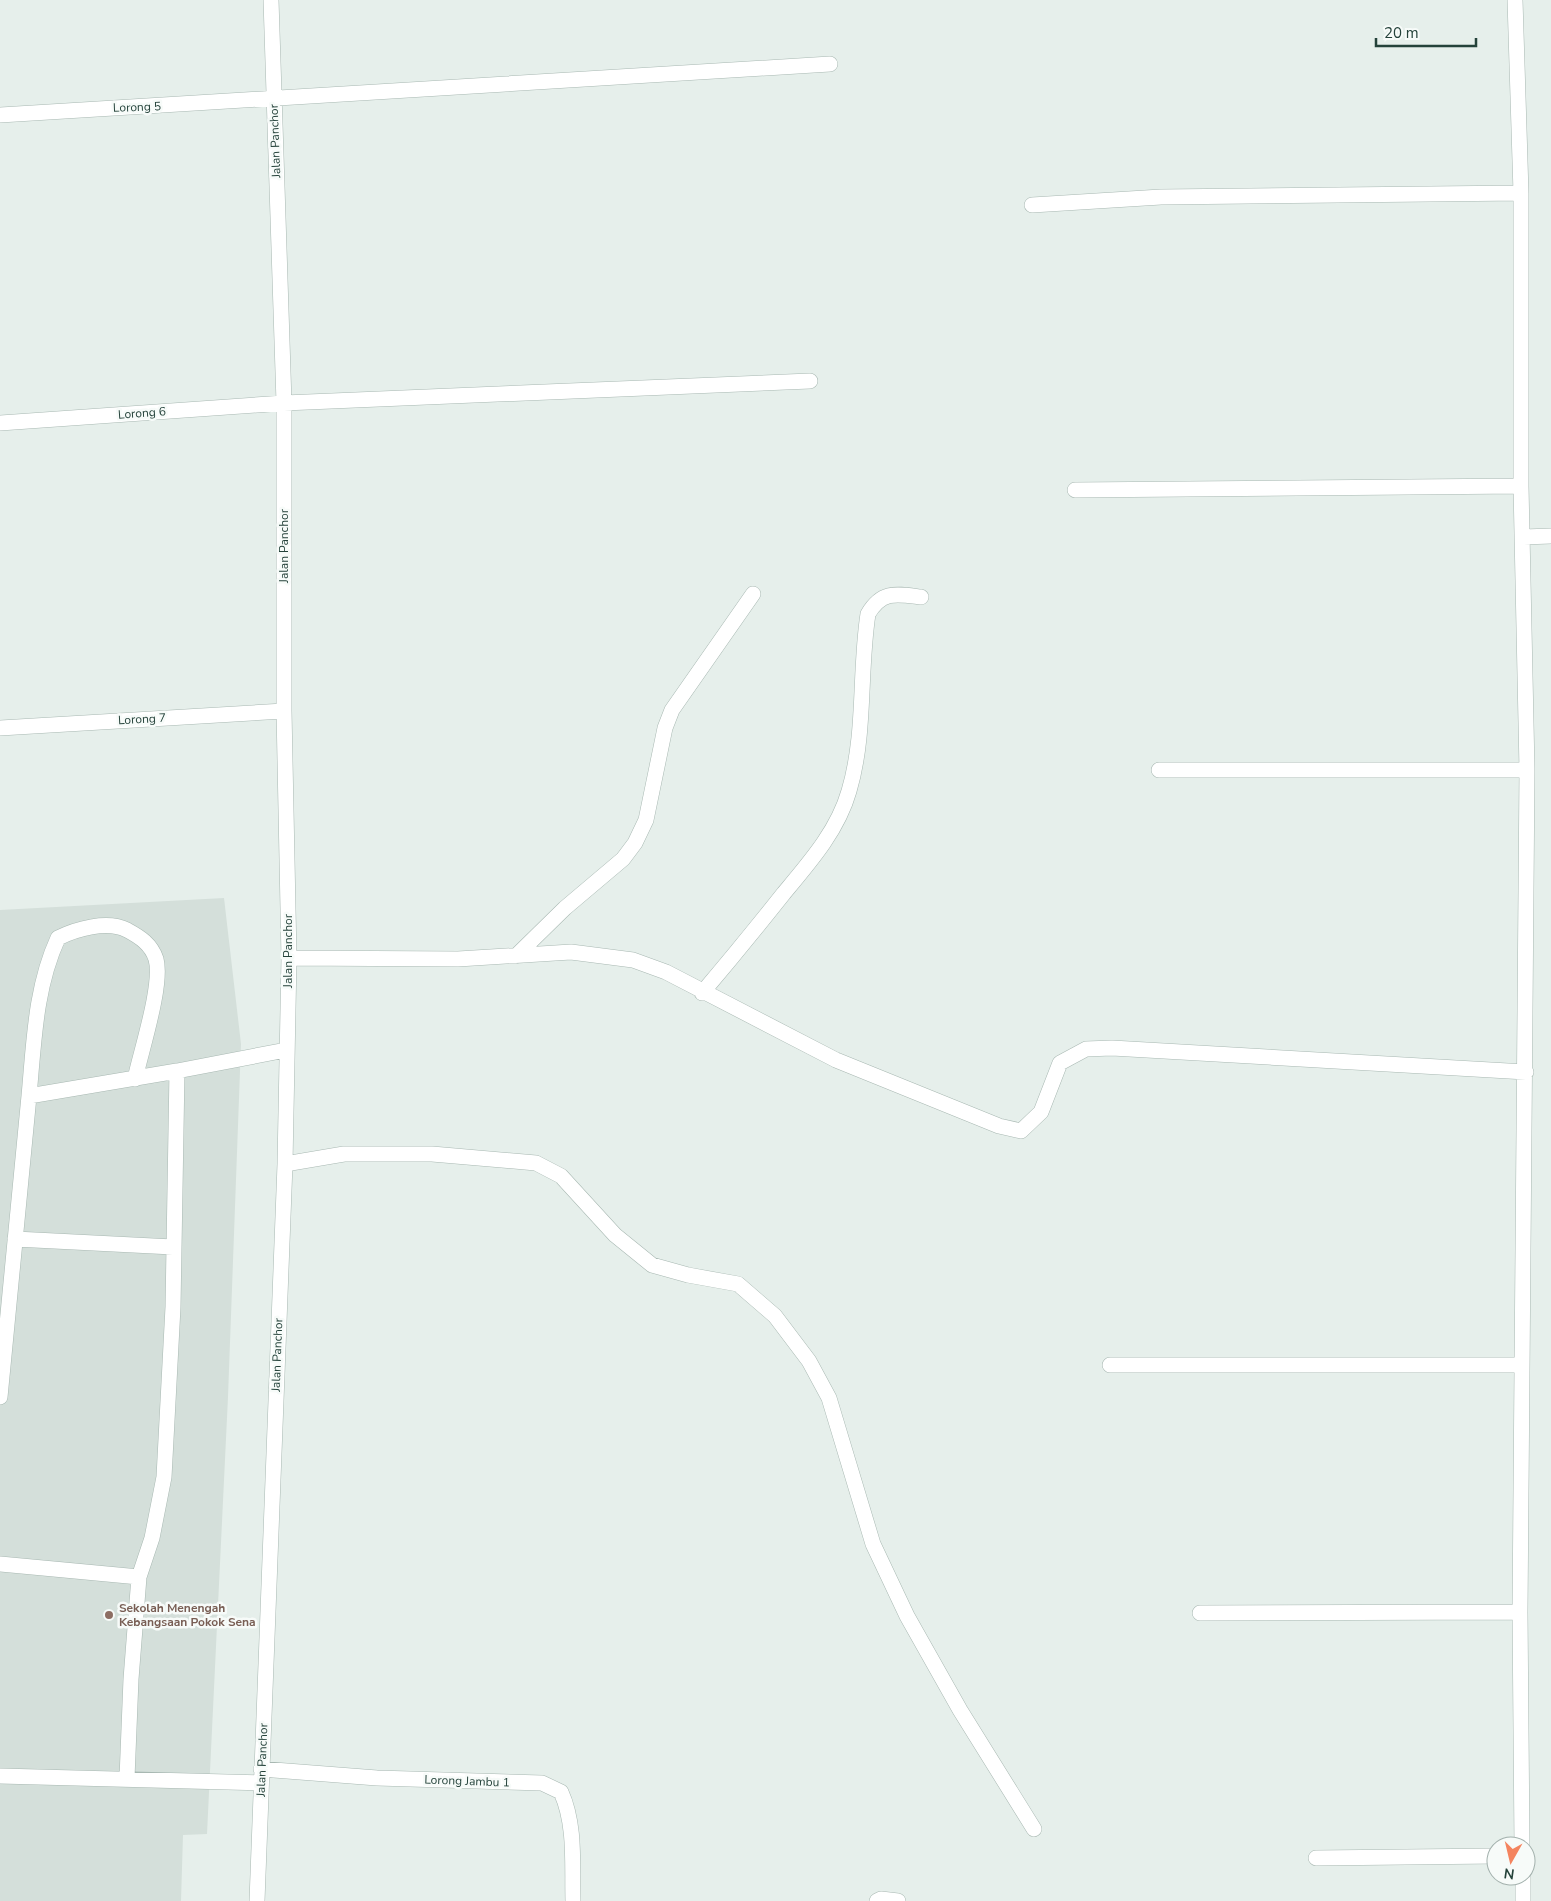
<svg xmlns="http://www.w3.org/2000/svg" width="1551" height="1901" font-family="'Nunito Sans',sans-serif">
<style>
.built{fill:#d4dfda}
.lines{fill:none;stroke-linecap:round;stroke-linejoin:round}
.minor-casing{stroke:#a8b8b2;stroke-width:16}
.minor{stroke:#fff;stroke-width:15}
.education-dot{fill:#8d6e63;stroke:#f7fbf9;stroke-width:2}
.labels{text-anchor:middle;stroke-width:5;stroke-linejoin:round;paint-order:stroke}
.street-label{font-size:12px;fill:#24423a;stroke:#f7fbf9}
.education-label{font-size:12px;font-weight:bold;fill:#785e54;stroke:#f7fbf9;text-anchor:start}
</style>
<rect width="100%" height="100%" fill="#e6efeb"/>
<path class="built" d="M224,898L241,1044L228,1397L207,1834L183,1835L181,1901H0V910Z"/>
<g class="lines">
<g class="minor-casing">
<path id="minor" d="M1515,0L1521,193V486L1527,770L1520,1612L1522,1846
M0,115L830,64
M1032,205L1161,197L1521,193
M0,423L284,403L810,381
M1075,490L1521,486
M1522,537L1551,536
M0,728L284,711
M1159,770H1527
M516,956L565,908L623,859L635,843L646,820L665,728L672,710L753,594
M289,958L458,959L571,952L633,960L666,972L836,1060L999,1126L1021,1131L1041,1112L1060,1063L1086,1049L1112,1048L1526,1072
M702,993C730,960 757,927 784,893C810,862 838,830 849,791C866,734 859,672 868,614C882,590 897,594 921,597
M29,1096C34,1043 35,988 58,938C76,929 107,920 127,930C140,937 151,944 156,959C163,984 141,1051 135,1079
M285,1164L344,1154H432L536,1163L561,1176L615,1235L652,1265L688,1275L738,1284L775,1316L809,1361L829,1398L873,1544L907,1616L960,1710L1034,1829
M15,1239L173,1247
M1110,1365H1521
M0,1397L29,1096L177,1071
M0,1564L139,1577
M1200,1613L1520,1612
M261,1769L377,1778L542,1783L561,1792C576,1825 572,1865 573,1901
M0,1776L261,1783
M127,1778L131,1679L139,1577L152,1538L164,1477L173,1307L177,1071L286,1050
M1316,1858L1496,1856
M1523,1876V1901
M257,1901L285,1164L289,958L284,711V403L271,0
M877,1901L881,1899L898,1901"/>
</g>
<use href="#minor" class="minor"/>
</g>
<circle class="education-dot" cx="109" cy="1615" r="5"/>
<g class="labels">
<g class="street-label">
<text transform="translate(137 107) rotate(-2)" y="4">Lorong 5</text>
<text transform="translate(275 141) rotate(-92)" y="4">Jalan Panchor</text>
<text transform="translate(142 413) rotate(-4)" y="4">Lorong 6</text>
<text transform="translate(284 546) rotate(-90)" y="4">Jalan Panchor</text>
<text transform="translate(142 719) rotate(-3)" y="4">Lorong 7</text>
<text transform="translate(288 951) rotate(-90)" y="4">Jalan Panchor</text>
<text transform="translate(277 1355) rotate(-88)" y="4">Jalan Panchor</text>
<text transform="translate(262 1760) rotate(-88)" y="4">Jalan Panchor</text>
<text transform="translate(467 1781) rotate(2)" y="4">Lorong Jambu 1</text>
</g>
<g class="education-label">
<text x="119" y="1612">Sekolah Menengah<tspan x="119" dy="14">Kebangsaan Pokok Sena</tspan></text>
</g>
</g>
<g transform="translate(1511 1861) rotate(188)"><circle r="24" fill="#f7fbf9" stroke="#a3b1ad"/>
<path d="M0-4L9 19L0 12L-9 19Z" fill="#f4845f"/>
<text y="-8" font-size="14" font-weight="bold" text-anchor="middle" fill="#24423a">N</text>
</g>
<path d="M1376 38v8h100v-8" fill="none" stroke="#24423a" stroke-width="2.5"/>
<text x="1384" y="38" font-size="15" fill="#24423a" stroke="#f7fbf9" stroke-width="4" paint-order="stroke">20 m</text>
</svg>
